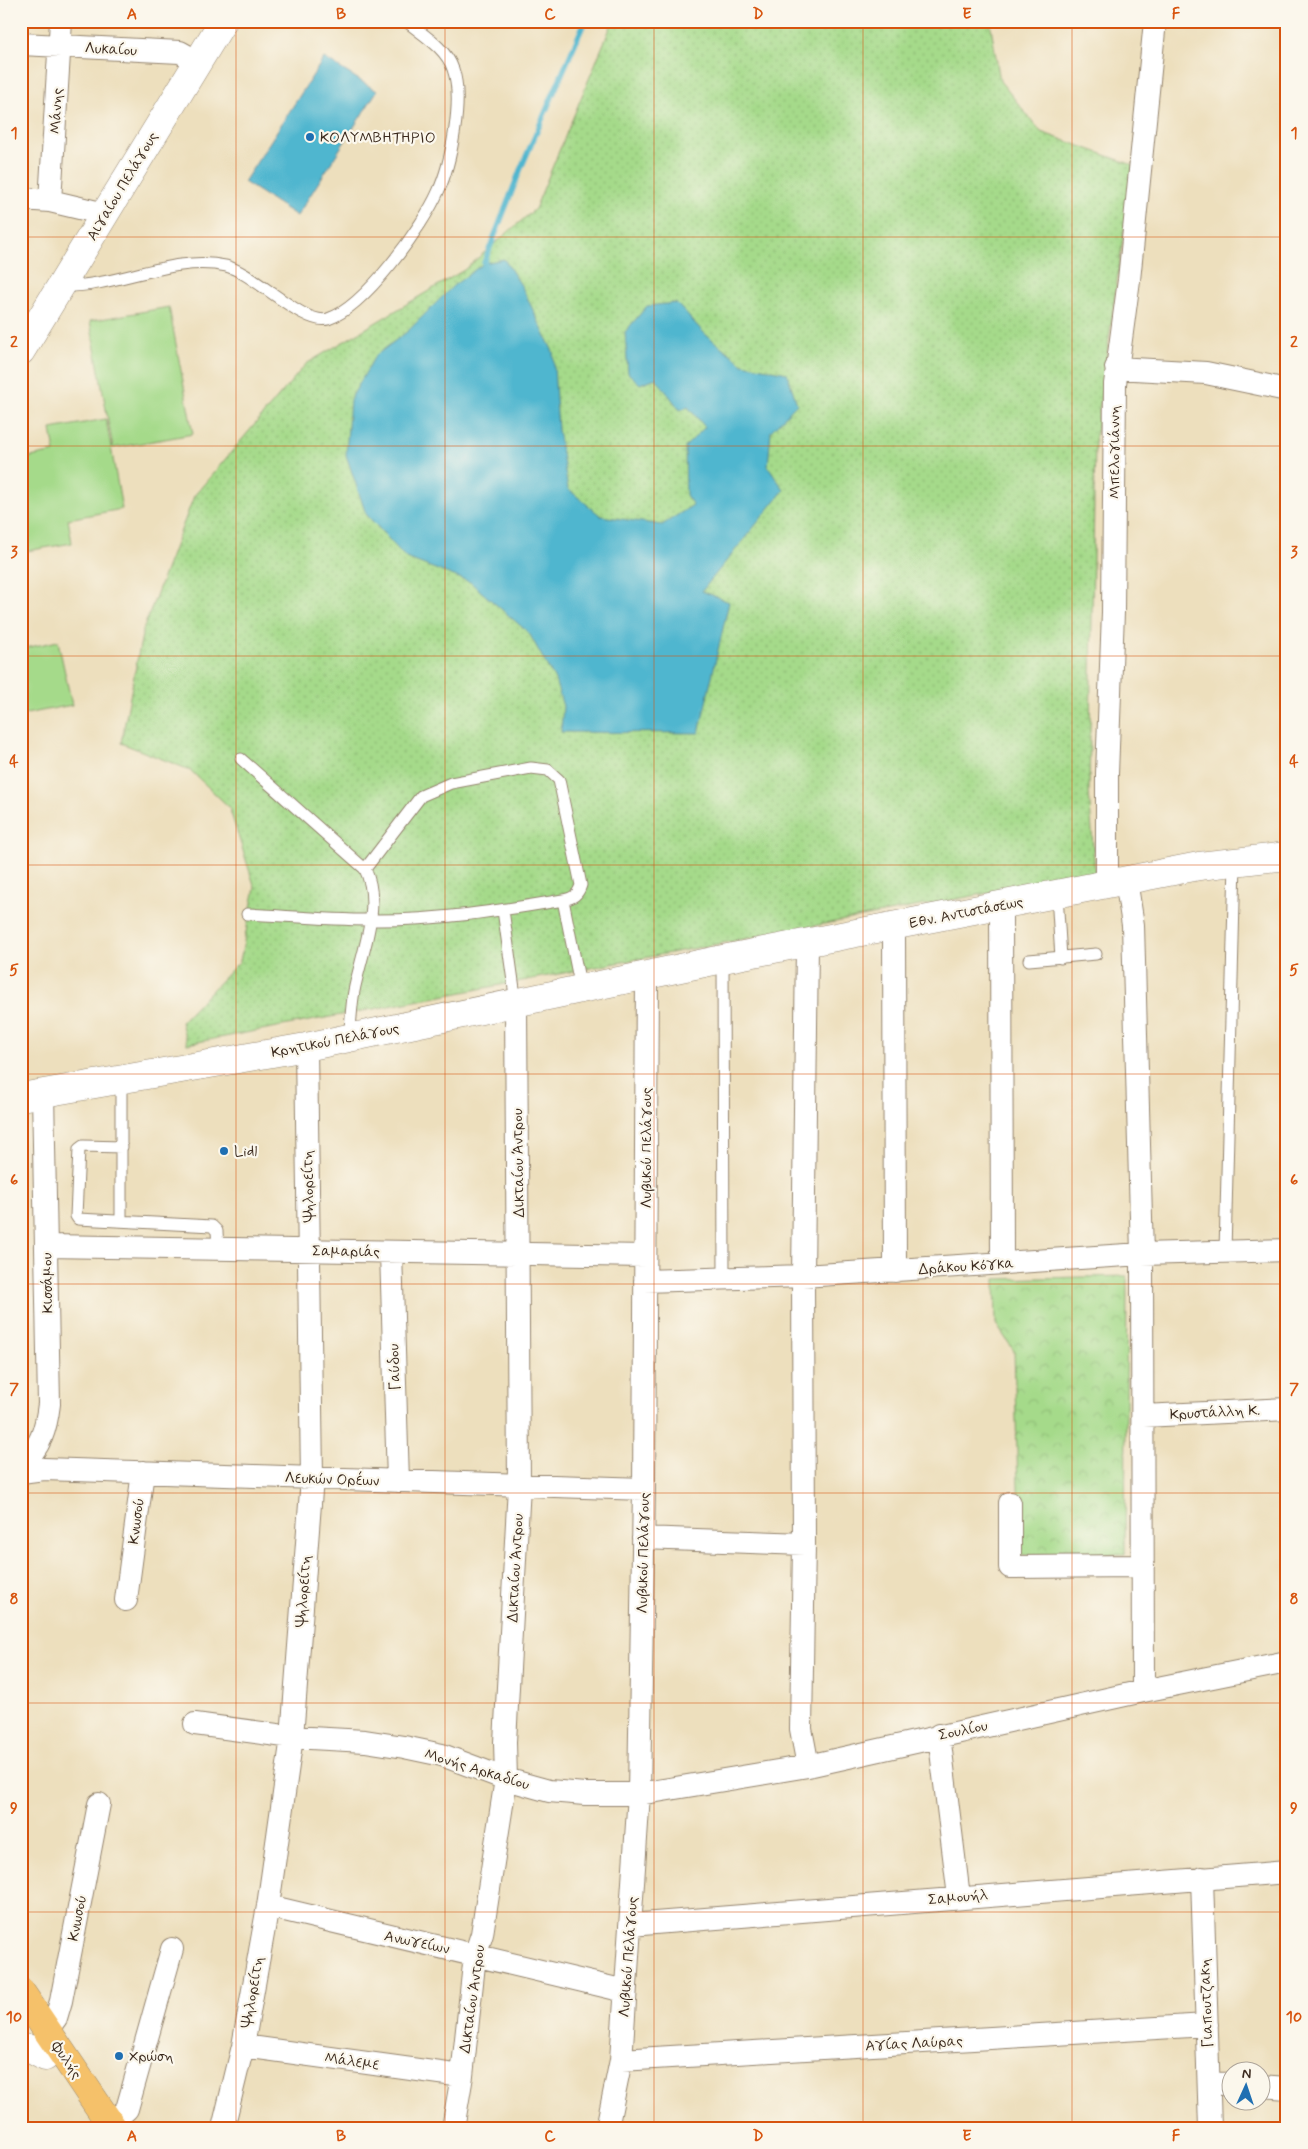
<svg xmlns="http://www.w3.org/2000/svg" width="1308" height="2149" font-family="Mynerve,sans-serif">
<style>
.grass{fill:url(#grass-dots);stroke:#708254}
.park{fill:url(#park-crowns);stroke:#708254}
.garden{fill:#a5da8a;stroke:#708254}
.water{fill:#50b6cf;stroke:#467076}
.lines{fill:none;stroke-linecap:round;stroke-linejoin:round}
.stream{stroke:#50b6cf;stroke-width:5.5}
.service-casing{stroke:#94846e;stroke-width:13}
.minor-casing{stroke:#94846e;stroke-width:24}
.tertiary-casing{stroke:#94846e;stroke-width:29}
.primary-casing{stroke:#94846e;stroke-width:29}
.service{stroke:#fff;stroke-width:11}
.minor{stroke:#fff;stroke-width:22}
.tertiary{stroke:#fff;stroke-width:28}
.primary{stroke:#f5c16b;stroke-width:28}
.grid{fill:none;stroke:#d7540e;stroke-width:1;stroke-opacity:0.55}
.poi-dot{fill:#1f6fb2;stroke:#fbf7ec;stroke-width:2}
.labels{text-anchor:middle;stroke-width:4.5;stroke-linejoin:round;paint-order:stroke}
.street-label{font-size:15px;fill:#3b2a1e;stroke:#fbf7ec}
.poi-label{font-size:15px;fill:#3b2a1e;stroke:#fbf7ec;text-anchor:start}
.neatline{fill:none;stroke:#d7540e;stroke-width:2}
.grid-label{font-size:16px;text-anchor:middle;font-weight:bold;fill:#d7540e}
</style>
<defs>
<pattern id="grass-dots" width="8" height="8" patternUnits="userSpaceOnUse" patternTransform="scale(1.25)"><rect width="8" height="8" fill="#a5da8a"/><path d="M2 2h.1M6 6h.1" fill="none" stroke="#8fbb77" stroke-width="1.8" stroke-linecap="round"/></pattern>
<pattern id="park-crowns" width="20" height="18" patternUnits="userSpaceOnUse" patternTransform="scale(1.25)"><rect width="20" height="18" fill="#a5da8a"/><path d="M2 6a3 3 0 1 1 6 0M12 15a3 3 0 1 1 6 0" fill="none" stroke="#8fbb77"/></pattern>
</defs>
<rect width="100%" height="100%" fill="#fbf7ec"/>
<filter id="ink" filterUnits="userSpaceOnUse"><feTurbulence type="fractalNoise" baseFrequency=".02" numOctaves="2"/><feDisplacementMap in="SourceGraphic" scale="10" xChannelSelector="R" yChannelSelector="G"/><feConvolveMatrix kernelMatrix="1 2 1 2 8 2 1 2 1" color-interpolation-filters="sRGB"/></filter>
<filter id="wash" filterUnits="userSpaceOnUse"><feTurbulence type="fractalNoise" baseFrequency=".0096" numOctaves="4" result="noise"/><feDisplacementMap in="SourceGraphic" scale="20" xChannelSelector="R" yChannelSelector="G"/><feGaussianBlur stdDeviation="1.12" result="paint"/><feColorMatrix in="noise" values="0 0 0 0 0 0 0 0 0 0 0 0 0 0 0 0 0 1.4 0 .05"/><feComposite in="paint" operator="in"/></filter>
<g filter="url(#wash)">
<rect width="100%" height="100%" fill="#eddfbd"/>
<path class="grass" d="M613,21H990L1000,81L1041,132L1133,165L1095,441L1089,791L1095,873L187,1044L181,1022L240,961L255,888L229,807L190,770L121,743L143,630L194,496L306,364L464,270L535,209Z"/>
<path class="park" d="M1127,1276L1125,1554L1020,1555L1014,1351L996,1324L995,1279Z"/>
<path class="garden" d="M169,307L193,434L113,448L90,321Z
M106,419L122,509L68,519L72,543L21,552V459L55,452L51,429Z
M58,641L72,705L21,715V649Z"/>
<path class="water" d="M324,58L377,91L297,216L244,182Z
M504,259L522,287L553,352L558,430L568,489L601,516L662,525L693,505L686,495L685,447L705,427L688,407L680,410L656,378L640,384L628,373L625,332L647,306L676,303L705,334L743,364L787,373L797,404L771,431L768,466L784,490L702,591L729,602L699,733L561,732L563,706L555,680L529,633L470,582L406,558L366,514L346,455L350,400L375,356L408,331L453,286L484,263Z"/>
<g class="lines">
<path class="stream" d="M484,263L521,168L585,21"/>
</g>
</g>
<g filter="url(#ink)">
<g class="lines">
<g class="service-casing">
<path id="service" d="M62,286C116,288 173,254 226,266C254,273 304,326 328,319C365,307 423,226 438,192C451,164 464,99 453,69C446,48 423,35 406,21
M241,759L365,869C383,906 361,954 354,991C351,1007 351,1023 349,1038
M1057,895L1061,958
M563,900L581,989
M503,910L516,1003
M247,914C287,916 328,920 369,920C434,921 499,911 563,900C573,898 578,895 581,885L559,780L548,770L531,768L451,783L421,796L365,869
M723,959L724,1279
M1029,960L1096,954
M122,1147L83,1146L79,1149L76,1216L78,1219L212,1226L217,1231L218,1249
M121,1221V1080
M1225,1252L1235,862"/>
</g>
<g class="minor-casing">
<path id="minor" d="M21,44L180,52L198,62
M21,199L50,201L105,214
M50,201L61,21
M1116,368L1206,373L1287,390
M1126,880L1133,925L1142,1254L1143,1691
M1107,884V774L1113,612L1115,384L1129,280L1155,21
M1001,905L1002,1263
M894,926L895,1271
M807,944L803,1276L804,1544L801,1729L808,1766
M47,1246L645,1256
M391,1252L398,1481
M645,1281L803,1276L1142,1254L1287,1250
M1143,1416L1287,1409
M21,1465C41,1447 46,1429 49,1404L43,1093
M21,1472L44,1469L644,1489
M1010,1503V1567L1143,1566
M643,1538L804,1544
M126,1600L143,1472
M195,1724L292,1737L365,1741L404,1747L442,1755L506,1779L549,1791L585,1794H639L808,1766L1143,1691L1287,1662
M939,1735L959,1897
M1202,1878L1210,2128
M268,1906L625,1991
M630,1925L1287,1872
M47,2030L56,2018L61,2001L99,1804
M243,2046L462,2076
M621,2060L1207,2025
M1209,2083L1230,2084
M1260,2086L1287,2088
M110,2124L127,2109L172,1949
M223,2128L243,2046L268,1906L292,1737L312,1478L306,1047
M453,2128L462,2076L475,1955L482,1934L506,1779L505,1742L519,1486L516,1003
M607,2128L621,2060L639,1794L644,1489L647,975"/>
</g>
<g class="tertiary-casing">
<path id="tertiary" d="M21,351L223,21
M21,1097L306,1047L723,959L1199,866L1287,856
M21,2048L30,2049L45,2057"/>
</g>
<g class="primary-casing">
<path id="primary" d="M21,1992L113,2128"/>
</g>
<use href="#service" class="service"/>
<use href="#minor" class="minor"/>
<use href="#tertiary" class="tertiary"/>
<use href="#primary" class="primary"/>
</g>
</g>
<path class="grid" d="M236,21V2128M445,21V2128M654,21V2128M863,21V2128M1072,21V2128M21,237H1287M21,446H1287M21,656H1287M21,865H1287M21,1074H1287M21,1284H1287M21,1493H1287M21,1703H1287M21,1912H1287"/>
<g class="poi-dot">
<circle cx="310" cy="137" r="5"/>
<circle cx="224" cy="1151" r="5"/>
<circle cx="119" cy="2056" r="5"/>
</g>
<g class="labels">
<g class="street-label">
<text transform="translate(111 49) rotate(3)" y="5">Λυκαίου</text>
<text transform="translate(56 111) rotate(-87)" y="5">Μάνης</text>
<text transform="translate(122 186) rotate(-59)" y="5">Αιγαίου Πελάγους</text>
<text transform="translate(1114 452) rotate(-90)" y="5">Μπελογιάννη</text>
<text transform="translate(966 912) rotate(-11)" y="5">Εθν. Αντιστάσεως</text>
<text transform="translate(335 1040) rotate(-11)" y="5">Κρητικού Πελάγους</text>
<text transform="translate(646 1148) rotate(-90)" y="5">Λυβικού Πελάγους</text>
<text transform="translate(518 1163) rotate(-91)" y="5">Δικταίου Άντρου</text>
<text transform="translate(308 1186) rotate(-91)" y="5">Ψηλορείτη</text>
<text transform="translate(346 1251) rotate(1)" y="5">Σαμαριάς</text>
<text transform="translate(966 1266) rotate(-4)" y="5">Δράκου Κόγκα</text>
<text transform="translate(47 1283) rotate(-91)" y="5">Κισσάμου</text>
<text transform="translate(394 1367) rotate(-92)" y="5">Γαύδου</text>
<text transform="translate(1215 1412) rotate(-3)" y="5">Κρυστάλλη Κ.</text>
<text transform="translate(332 1479) rotate(2)" y="5">Λευκών Ορέων</text>
<text transform="translate(136 1521) rotate(-83)" y="5">Κνωσού</text>
<text transform="translate(643 1553) rotate(-89)" y="5">Λυβικού Πελάγους</text>
<text transform="translate(515 1568) rotate(-87)" y="5">Δικταίου Άντρου</text>
<text transform="translate(303 1591) rotate(-86)" y="5">Ψηλορείτη</text>
<text transform="translate(963 1730) rotate(-12)" y="5">Σουλίου</text>
<text transform="translate(477 1769) rotate(17)" y="5">Μονής Αρκαδίου</text>
<text transform="translate(958 1897) rotate(-5)" y="5">Σαμουήλ</text>
<text transform="translate(77 1918) rotate(-79)" y="5">Κνωσού</text>
<text transform="translate(417 1942) rotate(12)" y="5">Ανωγείων</text>
<text transform="translate(628 1957) rotate(-86)" y="5">Λυβικού Πελάγους</text>
<text transform="translate(252 1992) rotate(-80)" y="5">Ψηλορείτη</text>
<text transform="translate(472 1999) rotate(-82)" y="5">Δικταίου Άντρου</text>
<text transform="translate(1206 2003) rotate(-92)" y="5">Γιαπουτζακη</text>
<text transform="translate(914 2043) rotate(-3)" y="5">Αγίας Λαύρας</text>
<text transform="translate(67 2060) rotate(56)" y="5">Φυλής</text>
<text transform="translate(352 2061) rotate(8)" y="5">Μάλεμε</text>
</g>
<g class="poi-label">
<text x="320" y="142">ΚΟΛΥΜΒΗΤΗΡΙΟ</text>
<text x="234" y="1156">Lidl</text>
<text x="129" y="2061">Χρώση</text>
</g>
</g>
<rect width="1308" height="2149" fill="none" stroke="#fbf7ec" stroke-width="55"/>
<g transform="translate(1246 2086) rotate(3)"><circle r="24" fill="#fbf7ec" stroke="#aea59a"/>
<path d="M0-4L9 19L0 12L-9 19Z" fill="#1f6fb2"/>
<text y="-8" font-size="14" font-weight="bold" text-anchor="middle" fill="#3b2a1e">N</text>
</g>
<rect x="28" y="28" width="1252" height="2094" class="neatline"/>
<g class="grid-label">
<text x="132" y="19">A</text>
<text x="341" y="19">B</text>
<text x="550" y="19">C</text>
<text x="758" y="19">D</text>
<text x="967" y="19">E</text>
<text x="1176" y="19">F</text>
<text x="14" y="138">1</text>
<text x="1294" y="138">1</text>
<text x="14" y="347">2</text>
<text x="1294" y="347">2</text>
<text x="14" y="557">3</text>
<text x="1294" y="557">3</text>
<text x="14" y="766">4</text>
<text x="1294" y="766">4</text>
<text x="14" y="975">5</text>
<text x="1294" y="975">5</text>
<text x="14" y="1185">6</text>
<text x="1294" y="1185">6</text>
<text x="14" y="1394">7</text>
<text x="1294" y="1394">7</text>
<text x="14" y="1604">8</text>
<text x="1294" y="1604">8</text>
<text x="14" y="1813">9</text>
<text x="1294" y="1813">9</text>
<text x="14" y="2022">10</text>
<text x="1294" y="2022">10</text>
<text x="132" y="2141">A</text>
<text x="341" y="2141">B</text>
<text x="550" y="2141">C</text>
<text x="758" y="2141">D</text>
<text x="967" y="2141">E</text>
<text x="1176" y="2141">F</text>
</g>
</svg>
